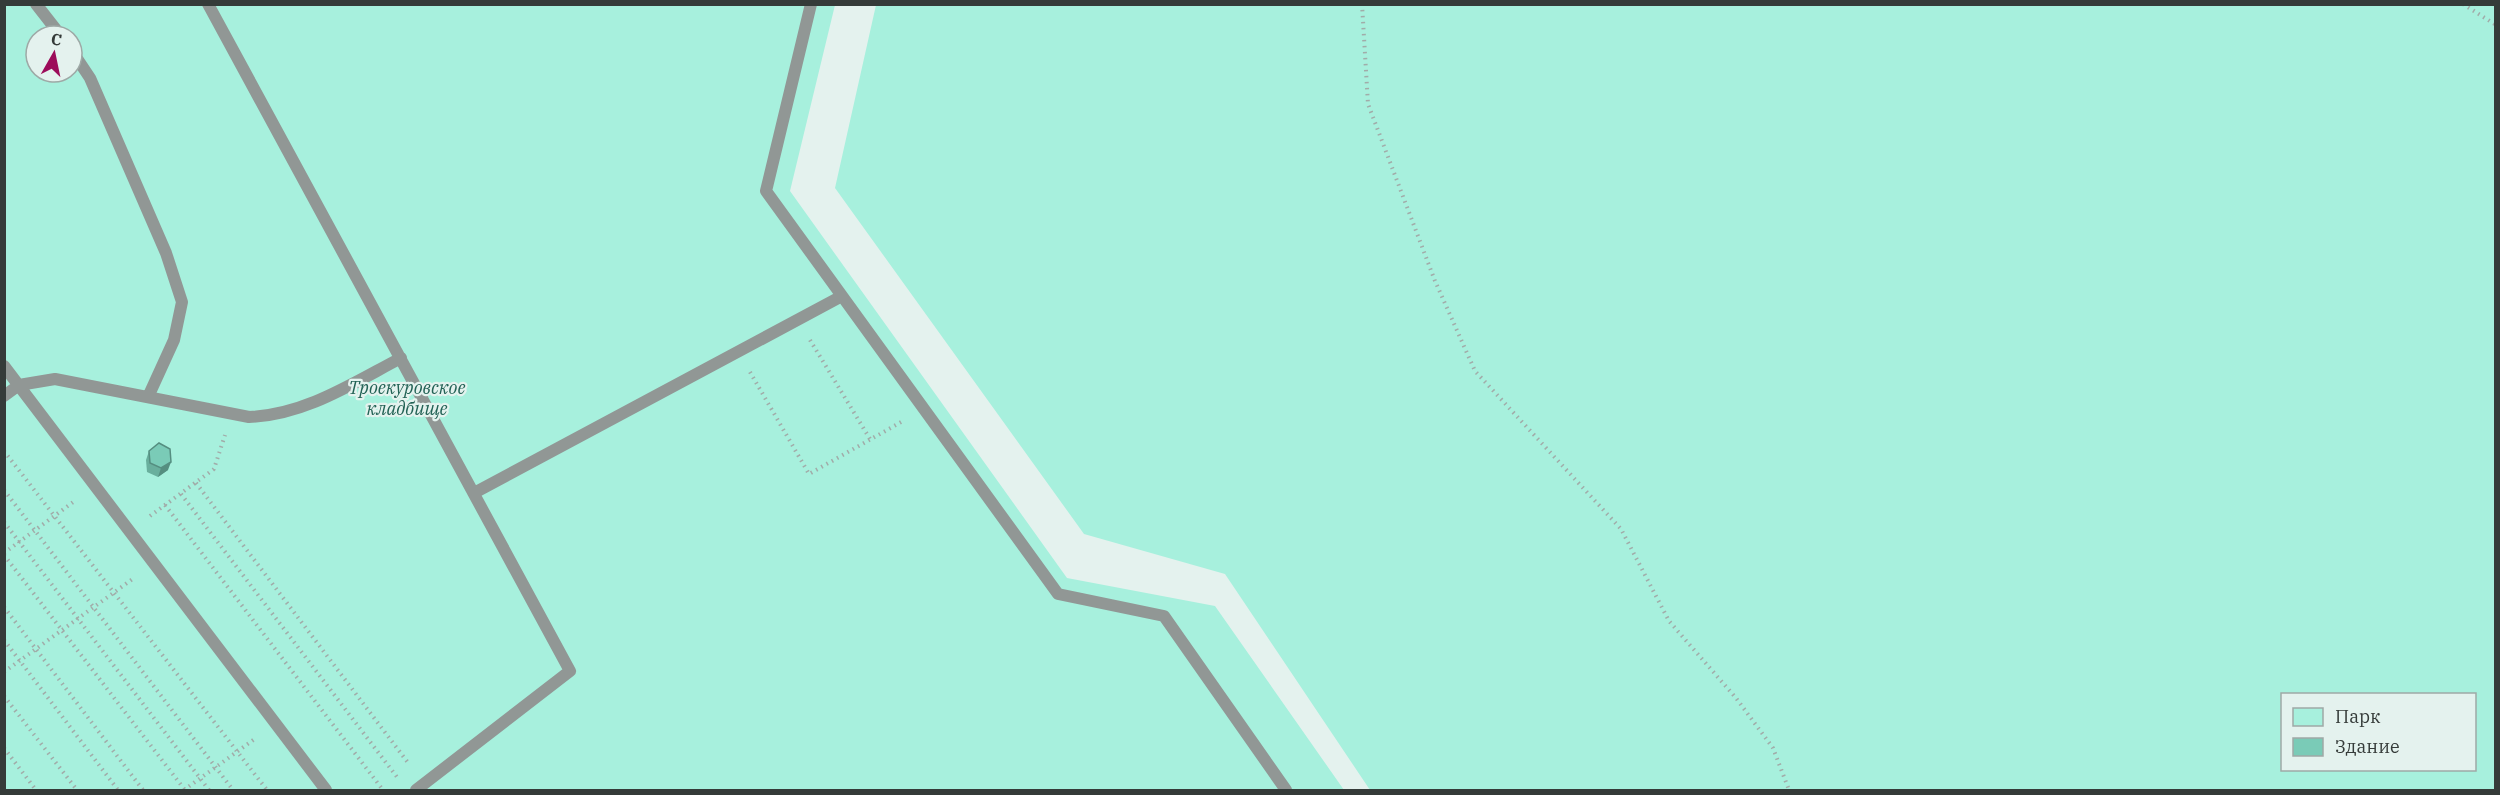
<svg xmlns="http://www.w3.org/2000/svg" width="2500" height="795" font-family="'IBM Plex Serif',serif">
<style>
.green{fill:#a7f0dd;fill-rule:evenodd}
.lines{fill:none;stroke-linecap:round;stroke-linejoin:round}
.path{stroke:#a1aca9;stroke-width:4;stroke-dasharray:1.5 4.5;stroke-linecap:butt}
.service{stroke:#919795;stroke-width:12}
.wall{fill:#69af9d}
.shaded-wall{fill:#558e80}
.building{fill:#7acbb7;stroke:#558e80;stroke-width:1.5}
.labels{text-anchor:middle;stroke-width:4.5;stroke-linejoin:round;paint-order:stroke}
.park-label{font-size:18px;font-style:italic;fill:#226255;stroke:#e4f2ee}
</style>
<rect width="100%" height="100%" fill="#e4f2ee"/>
<path class="green" d="M5,4L835,5L790,191L1067,578L1215,606L1344,790H5ZM36,36H72V72H36Z
M876,5H2495V790H1370L1225,574L1084,534L835,188ZM2282,694H2474V770H2282Z"/>
<g class="lines">
<path class="path" d="M1362,4L1368,104L1435,281L1475,371L1621,529L1669,621L1736,698L1773,748L1789,790
M2463,4L2496,25
M810,340L870,439
M750,372L809,474L903,421
M4,451L267,790
M196,483L409,764
M4,490L233,790
M181,494L397,777
M165,505L383,790
M150,516L214,469L225,435
M4,522L209,790
M4,553L76,500
M4,555L185,790
M4,607L143,790
M4,640L118,790
M4,672L134,578
M4,696L77,790
M4,748L36,790
M184,790L256,738"/>
<path class="service" d="M36,4L61,36
M208,4L570,671L416,790
M811,4L766,191L1058,594L1164,616L1286,790
M72,51L90,78L166,253L182,302L174,340L148,397
M4,366L326,790
M4,396L19,385L55,379L249,417C305,415 353,383 401,358
M474,493L842,296"/>
</g>
<path class="wall" d="M149,451L168,470L158,477L147,472L146,460Z"/>
<path class="shaded-wall" d="M171,462L168,470L158,477L161,468Z"/>
<path class="building" d="M159,443L170,449L171,462L161,468L150,463L149,451Z"/>
<g class="labels">
<g class="park-label">
<text x="407" y="394">Троекуровское<tspan x="407" dy="21">кладбище</tspan></text>
</g>
</g>
<rect width="2500" height="795" fill="none" stroke="#353b39" stroke-width="12"/>
<rect x="2281" y="693" width="195" height="78" fill="#e4f2ee" stroke="#9ea9a6" stroke-width="1.5"/>
<rect x="2293" y="708" width="30" height="18" fill="#a7f0dd" stroke="#9ea9a6" stroke-width="1.5"/>
<text x="2335" y="723" font-size="18" fill="#353b39">Парк</text>
<rect x="2293" y="738" width="30" height="18" fill="#7acbb7" stroke="#9ea9a6" stroke-width="1.5"/>
<text x="2335" y="753" font-size="18" fill="#353b39">Здание</text>
<g transform="translate(54 54) rotate(9)"><circle r="28" fill="#e4f2ee" stroke="#9ea9a6" stroke-width="1.5"/>
<path d="M0-4.5L10 22L0 15L-10 22Z" fill="#9c0c5a"/>
<text y="-9" font-size="16" font-weight="bold" text-anchor="middle" fill="#353b39">С</text>
</g>
</svg>
